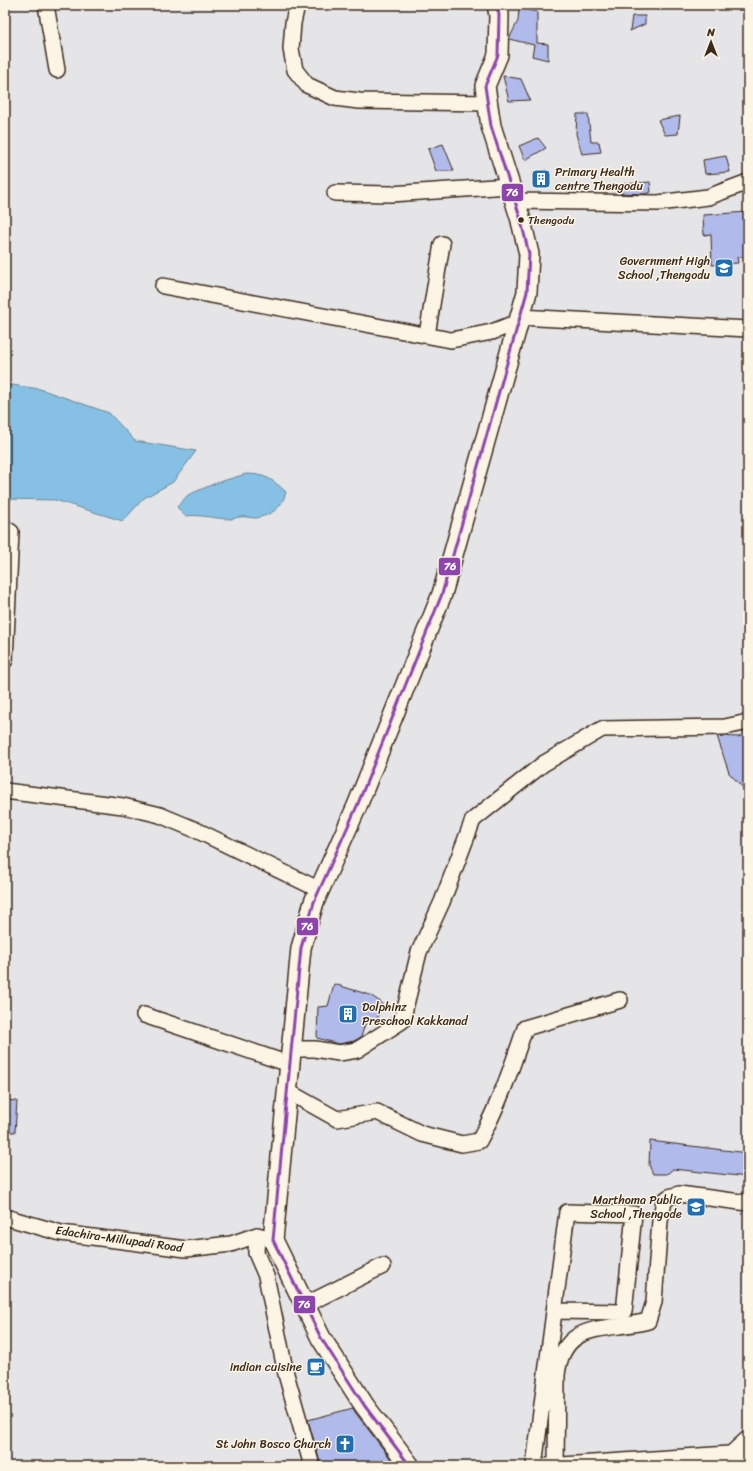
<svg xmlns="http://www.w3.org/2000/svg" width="753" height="1471" font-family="Sriracha,sans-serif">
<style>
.water{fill:#86c1e5;stroke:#688595}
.building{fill:#b0bbec;stroke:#3b2a1e}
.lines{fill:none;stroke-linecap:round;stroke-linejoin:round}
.minor-casing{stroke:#3b2a1e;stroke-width:18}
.major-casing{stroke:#3b2a1e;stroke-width:22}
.minor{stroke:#fcf5e5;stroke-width:15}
.major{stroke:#fcf5e5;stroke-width:19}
.bus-1-casing{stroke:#fcf5e5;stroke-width:6}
.bus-1{stroke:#8e44ad;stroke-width:3}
.bus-dot{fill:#3b2a1e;stroke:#fcf5e5;stroke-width:1.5}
.labels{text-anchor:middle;stroke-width:3;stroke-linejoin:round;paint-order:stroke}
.bus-label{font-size:11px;fill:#3b2a1e;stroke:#fcf5e5;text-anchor:start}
.poi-label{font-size:12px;fill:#3b2a1e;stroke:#fcf5e5;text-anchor:end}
.street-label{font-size:12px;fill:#3b2a1e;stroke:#fcf5e5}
.line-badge{stroke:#fcf5e5;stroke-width:1.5}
.badge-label{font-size:11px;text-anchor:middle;font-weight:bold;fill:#fff}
</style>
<rect width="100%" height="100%" fill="#e5e4e7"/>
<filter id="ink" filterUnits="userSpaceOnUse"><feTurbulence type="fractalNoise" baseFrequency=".025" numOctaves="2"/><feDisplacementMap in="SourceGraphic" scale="8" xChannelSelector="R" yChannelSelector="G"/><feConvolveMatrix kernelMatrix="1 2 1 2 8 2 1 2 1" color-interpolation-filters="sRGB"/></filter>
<g filter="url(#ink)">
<path class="water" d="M5,384L40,389L109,413L135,441L196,451L173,482L144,498L123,521L55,500L5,499Z
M246,474C265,474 272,479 286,492C282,508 272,515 256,518C251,518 245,516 240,517C237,517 234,519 231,519C215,519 201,514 185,516L177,507L188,495L216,483Z"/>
<path class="building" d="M519,8L537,12V43L548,44V60L532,56L534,45L509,39L518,21Z
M632,16H645V24L630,31Z
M503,76L521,79L530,100L509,101Z
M577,114H588L591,142H599L601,152L582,154L576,134Z
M680,116L678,134L665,135L658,120Z
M538,138L546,148L525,160L519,146Z
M443,144L454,171H436L428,149Z
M726,156L730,172L705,174L703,160Z
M546,170L548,185L536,186L534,173Z
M650,182L651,192L645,194L619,193L613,188L625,184Z
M748,212V257H737L738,263L712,265L711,234L704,235L703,215Z
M748,734V793L729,773L717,736L738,737Z
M334,984L370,995L382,1003L377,1020L365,1024L361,1037L354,1041L339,1044L317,1038L318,1007L328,1006Z
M5,1100L17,1101L15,1132H5Z
M650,1141L748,1153V1177L673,1169L667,1174H653L649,1165Z
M353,1408L355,1412L396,1466H321L308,1420Z"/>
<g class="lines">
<g class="minor-casing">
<path id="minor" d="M46,5L57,70
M297,5L293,23L291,49L295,70L307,85L335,98L359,101L487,103
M335,193L391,194L509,186
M515,201L658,203L708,197L748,182
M163,286L451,340L492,332L518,322
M519,317L748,329
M427,335L442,244
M5,528L11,532L5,660
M5,791L123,806L160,815L196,830L320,890
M144,1015L289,1064
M291,1049H315L339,1053L357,1050L402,1021L419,952L442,902L473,820L543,764L602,729L725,727L748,722
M287,1091L337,1119L377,1112L422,1134L462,1144L479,1141C499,1105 512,1067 525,1028L620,1000
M5,1217L61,1233L186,1249L231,1244L257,1235
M265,1237L257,1235L256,1253L266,1276L286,1374L312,1466
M305,1305L383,1266
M556,1465L557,1375C563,1319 607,1332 648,1321L654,1302L660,1221L664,1201L669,1197L679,1194L748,1203
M534,1466L567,1212L634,1214L624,1312L554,1311
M547,1466L744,1453"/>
</g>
<g class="major-casing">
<path id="major" d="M410,1466L364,1405L321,1338L273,1240L301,948L314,902L357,806L442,594L527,292L529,254L520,217L491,126L485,86L498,55L499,15L497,5
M728,1466L735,1453L748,1441"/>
</g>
<use href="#minor" class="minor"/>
<use href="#major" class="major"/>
<g class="bus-1-casing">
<path id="bus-1" d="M410,1466L364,1405L321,1338L273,1240L301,948L314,902L357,806L442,594L527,292L529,254L520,217L491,126L485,86L498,55L499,15L497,5"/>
</g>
<use href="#bus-1" class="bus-1"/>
</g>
</g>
<defs>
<g id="building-square" transform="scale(1)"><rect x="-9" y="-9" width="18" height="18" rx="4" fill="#1f6fb2" stroke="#fcf5e5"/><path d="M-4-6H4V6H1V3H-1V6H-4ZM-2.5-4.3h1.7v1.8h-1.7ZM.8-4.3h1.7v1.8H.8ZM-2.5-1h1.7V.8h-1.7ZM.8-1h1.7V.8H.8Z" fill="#fff"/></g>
<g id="school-square" transform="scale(1)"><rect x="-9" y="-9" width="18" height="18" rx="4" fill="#1f6fb2" stroke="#fcf5e5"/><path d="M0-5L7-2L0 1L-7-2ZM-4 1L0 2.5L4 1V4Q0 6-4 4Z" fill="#fff"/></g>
<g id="cafe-square" transform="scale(1)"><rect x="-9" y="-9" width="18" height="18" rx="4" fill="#1f6fb2" stroke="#fcf5e5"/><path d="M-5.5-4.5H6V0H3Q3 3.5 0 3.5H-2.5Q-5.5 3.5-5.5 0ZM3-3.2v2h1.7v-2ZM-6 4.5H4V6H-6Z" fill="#fff"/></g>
<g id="church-square" transform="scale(1)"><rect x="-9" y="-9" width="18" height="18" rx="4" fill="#1f6fb2" stroke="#fcf5e5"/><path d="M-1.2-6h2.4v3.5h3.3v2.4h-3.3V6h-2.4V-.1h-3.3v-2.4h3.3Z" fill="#fff"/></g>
</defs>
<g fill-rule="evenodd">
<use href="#building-square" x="541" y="179"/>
<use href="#school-square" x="724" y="268"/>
<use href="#building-square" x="348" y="1014"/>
<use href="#school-square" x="696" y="1207"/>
<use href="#cafe-square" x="316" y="1367"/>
<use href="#church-square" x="345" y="1444"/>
</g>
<circle class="bus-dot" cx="521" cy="220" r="3.5"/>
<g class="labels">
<g class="bus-label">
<text x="528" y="224">Thengodu</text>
</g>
<g class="poi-label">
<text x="555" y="176" text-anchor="start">Primary Health<tspan x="555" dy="14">centre Thengodu</tspan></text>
<text x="710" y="265">Government High<tspan x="710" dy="14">School ,Thengodu</tspan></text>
<text x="362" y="1011" text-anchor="start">Dolphinz<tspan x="362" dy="14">Preschool Kakkanad</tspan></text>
<text x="682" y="1204">Marthoma Public<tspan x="682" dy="14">School ,Thengode</tspan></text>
<text x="302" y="1371">indian cuisine</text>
<text x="331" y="1448">St John Bosco Church</text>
</g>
<g class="street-label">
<text transform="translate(119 1239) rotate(8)" y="4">Edachira-Millupadi Road</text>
</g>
</g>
<g class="line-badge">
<rect x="501" y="183" width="23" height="19" rx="4" fill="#8e44ad"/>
<rect x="438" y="557" width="23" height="19" rx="4" fill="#8e44ad"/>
<rect x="296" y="917" width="23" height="19" rx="4" fill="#8e44ad"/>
<rect x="293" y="1295" width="23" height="19" rx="4" fill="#8e44ad"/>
</g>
<g class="badge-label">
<text x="512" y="196">76</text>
<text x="450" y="570">76</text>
<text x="307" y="930">76</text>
<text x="304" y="1308">76</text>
</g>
<rect width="753" height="1471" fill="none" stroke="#fcf5e5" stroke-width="20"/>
<rect x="10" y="10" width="733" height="1451" fill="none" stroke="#3b2a1e" stroke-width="1.5" filter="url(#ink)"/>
<g transform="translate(711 42)" stroke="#fcf5e5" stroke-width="3" paint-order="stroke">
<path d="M0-3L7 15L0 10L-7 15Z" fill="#3b2a1e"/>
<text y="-6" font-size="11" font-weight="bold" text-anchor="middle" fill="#3b2a1e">N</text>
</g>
</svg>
